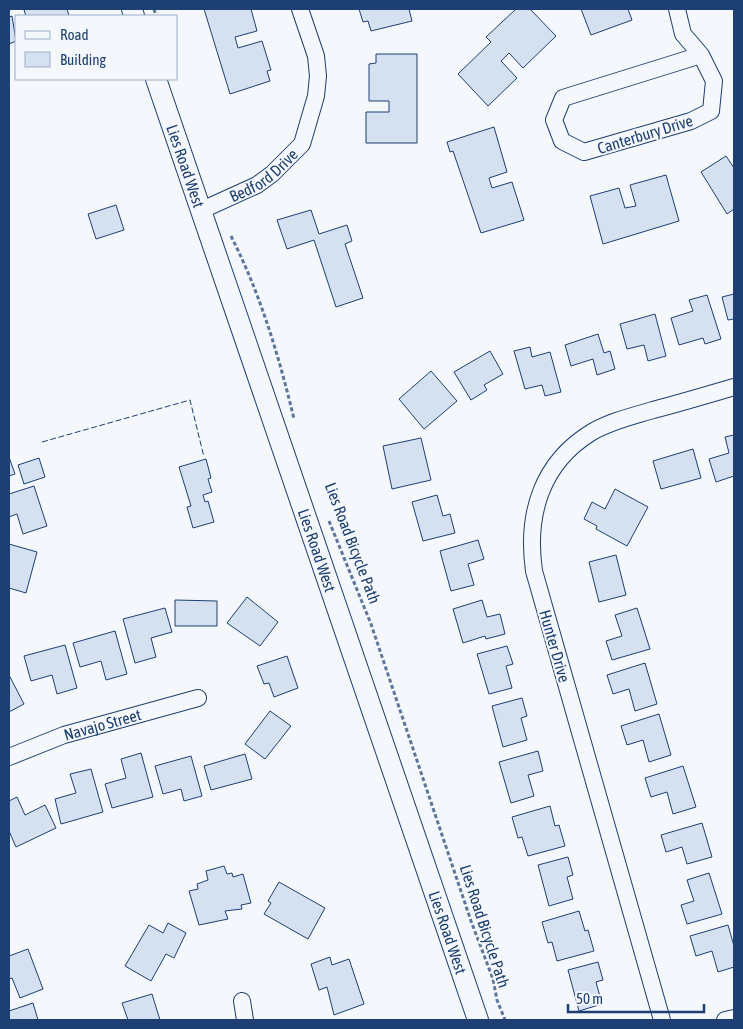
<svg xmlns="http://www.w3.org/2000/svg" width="743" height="1029" font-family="'Asap Condensed',sans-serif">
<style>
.building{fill:#d5e0f0;stroke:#1d3f73}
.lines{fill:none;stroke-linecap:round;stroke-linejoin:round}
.minor-casing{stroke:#1d3f73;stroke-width:18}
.tertiary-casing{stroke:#1d3f73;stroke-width:22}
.path{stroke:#5e769c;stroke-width:3;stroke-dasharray:4 2.5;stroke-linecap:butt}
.minor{stroke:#f4f7fb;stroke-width:16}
.tertiary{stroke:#f4f7fb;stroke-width:20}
.fence{stroke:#1d3f73;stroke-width:1;stroke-dasharray:6 2.5;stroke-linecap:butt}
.labels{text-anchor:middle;stroke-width:4;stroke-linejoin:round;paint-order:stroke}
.street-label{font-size:16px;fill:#1d3f73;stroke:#f4f7fb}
</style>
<rect width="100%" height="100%" fill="#f4f7fb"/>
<path class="building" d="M28,9H67L69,16H26L24,10Z
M204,9H251L257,31L235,37L238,48L262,41L271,70L267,71L270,81L230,94Z
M359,9H409L412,21L371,31L368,21L363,22Z
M516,9H530L556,36L523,68L509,53L501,61L517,78L488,106L458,74L491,42L486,37Z
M581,9H628L632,20L591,35Z
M12,16L16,41L9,44V17Z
M376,54H417V143H366V112H389V101H369V64L376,63Z
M494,127L507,172L489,178L492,188L512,182L524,220L481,233L453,151L450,152L447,142Z
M726,156L734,168V209L727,214L701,172Z
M666,175L679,221L603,244L590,196L619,188L625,208L636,206L630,185Z
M116,205L124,230L96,239L88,214Z
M311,210L319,234L347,225L352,241L345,244L363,298L336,307L314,240L287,249L277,220Z
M734,294V319L728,320L722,297Z
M707,295L721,339L705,344L703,338L679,345L671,318L693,311L689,300Z
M655,314L666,356L648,361L644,345L627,349L620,324Z
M598,334L604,353L610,351L615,369L597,375L593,359L571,366L565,345Z
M530,347L532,357L550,352L561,392L545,396L542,385L525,389L514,351Z
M490,351L503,374L484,385L487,390L471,400L454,372Z
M431,371L457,401L424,429L399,399Z
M734,435V476L716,482L709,459L729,453L725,437Z
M421,438L431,480L392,489L383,446Z
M693,449L701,478L661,489L653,461Z
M9,457L15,474L9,476Z
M39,458L45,477L24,484L18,465Z
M206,459L211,478L208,479L212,492L203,495L205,502L208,501L214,522L193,528L187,507L191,506L179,467Z
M34,486L47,526L23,534L17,514L9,517V494Z
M615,489L648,507L627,546L596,529L597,526L584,519L592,502L605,509Z
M437,495L443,516L450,514L455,533L423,541L412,502Z
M478,540L484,559L468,564L474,585L451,591L440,551Z
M9,544L37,552L26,593L9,588Z
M616,555L626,595L599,602L589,562Z
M247,597L278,622L260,646L227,623Z
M175,600L217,601V626H175Z
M482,600L487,617L500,614L505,634L486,639L485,636L463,643L453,609Z
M165,608L172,632L151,638L156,657L135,663L123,619Z
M637,608L650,649L612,660L606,641L622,636L615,615Z
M115,631L127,674L106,680L101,661L80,667L73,643Z
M65,645L77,688L57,694L52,675L31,681L24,656Z
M507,646L513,664L506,666L512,688L489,694L477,654Z
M287,656L298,688L274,697L269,683L264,684L257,666Z
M645,663L657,704L635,711L629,689L613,694L607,675Z
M9,675L24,704L9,712Z
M522,698L527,716L521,718L527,740L503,747L492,706Z
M270,711L291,726L265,759L245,744Z
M659,714L671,755L649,762L643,740L627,745L621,726Z
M538,751L543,771L528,775L534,796L511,803L499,762Z
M141,753L153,797L112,808L105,784L126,778L121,759Z
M245,754L252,779L211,790L204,766Z
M191,756L202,796L184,801L181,789L163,794L155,766Z
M683,766L696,807L673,814L667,792L651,797L645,778Z
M91,769L103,812L61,824L55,799L76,793L70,774Z
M17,797L25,815L45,805L56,828L16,847L9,831V801Z
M550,806L555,826L559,825L565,846L528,856L522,837L518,838L512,817Z
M702,823L712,857L687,864L682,847L666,852L661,835Z
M568,857L573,875L567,877L573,899L549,906L538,865Z
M224,866L227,874L232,873L233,877L243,874L251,903L241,905L242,909L225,911L228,919L199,925L189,891L198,889L197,884L208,880L206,871Z
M709,873L722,914L687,924L681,905L694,901L687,880Z
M279,882L325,908L308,939L264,914L271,903L268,901Z
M579,911L585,931L588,930L594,951L557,961L552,942L548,943L542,922Z
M168,923L186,933L174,958L166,954L151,981L125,966L149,925L163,933Z
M728,925L734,946V967L718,972L712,951L696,956L690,936Z
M28,949L43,989L20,998L12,978L9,979V956Z
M330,957L332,965L349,959L364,1004L334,1015L327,987L319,990L311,964Z
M598,962L603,980L596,982L602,1004L579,1011L568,970Z
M152,994L160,1020H128L122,1003Z
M33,1003L38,1020H9V1011Z"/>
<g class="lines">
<g class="minor-casing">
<g id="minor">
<path d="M677,9L683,34L701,55L714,81L711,111L691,121L584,152L562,141L554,120L563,98L701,55"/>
<path id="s1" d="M202,210L257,185L272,174L302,144L316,96L318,76L316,56L300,9"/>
<path id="s2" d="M9,757L64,735L198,698"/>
<path d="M242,1001L245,1020"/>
<path d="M662,1020L534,571C526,515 541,463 592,432C611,421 633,416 653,410C680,403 707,395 734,387"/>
<path d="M725,1020L734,1018"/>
</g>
</g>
<g class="tertiary-casing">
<g id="tertiary">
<path d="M132,9L134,16"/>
<path id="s3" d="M156,79L478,1020"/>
</g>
</g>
<path class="path" d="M154,9L156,16
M231,236C260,293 279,356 294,419
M329,521L371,624L471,921L493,979L497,1000L505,1020"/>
<use href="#minor" class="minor"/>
<use href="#tertiary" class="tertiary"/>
<path class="fence" d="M42,442L190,400L204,457"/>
</g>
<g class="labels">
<g class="street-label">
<text transform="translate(645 134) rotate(-17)" y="6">Canterbury Drive</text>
<text dy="6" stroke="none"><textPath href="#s3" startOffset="92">Lies Road West</textPath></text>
<text dy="6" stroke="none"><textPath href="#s1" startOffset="71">Bedford Drive</textPath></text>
<text transform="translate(353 543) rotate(69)" y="6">Lies Road Bicycle Path</text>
<text dy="6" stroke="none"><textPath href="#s3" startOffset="498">Lies Road West</textPath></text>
<text transform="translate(555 646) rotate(74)" y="6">Hunter Drive</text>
<text dy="6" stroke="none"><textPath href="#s2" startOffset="99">Navajo Street</textPath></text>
<text transform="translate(485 926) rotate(72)" y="6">Lies Road Bicycle Path</text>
<text dy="6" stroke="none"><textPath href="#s3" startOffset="902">Lies Road West</textPath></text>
</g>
</g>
<rect width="743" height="1029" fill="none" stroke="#1d3f73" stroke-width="20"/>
<rect x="15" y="15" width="162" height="65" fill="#f4f7fb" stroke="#9eadc5"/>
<rect x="25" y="31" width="25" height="8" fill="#f4f7fb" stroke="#9eadc5"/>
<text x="60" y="40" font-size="15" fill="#1d3f73">Road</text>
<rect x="25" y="52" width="25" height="15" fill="#d5e0f0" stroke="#9eadc5"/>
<text x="60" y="65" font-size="15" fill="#1d3f73">Building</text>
<path d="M568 1004v8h136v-8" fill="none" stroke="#1d3f73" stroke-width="2.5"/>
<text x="576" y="1004" font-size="15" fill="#1d3f73" stroke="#f4f7fb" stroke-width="4" paint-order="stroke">50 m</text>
</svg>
